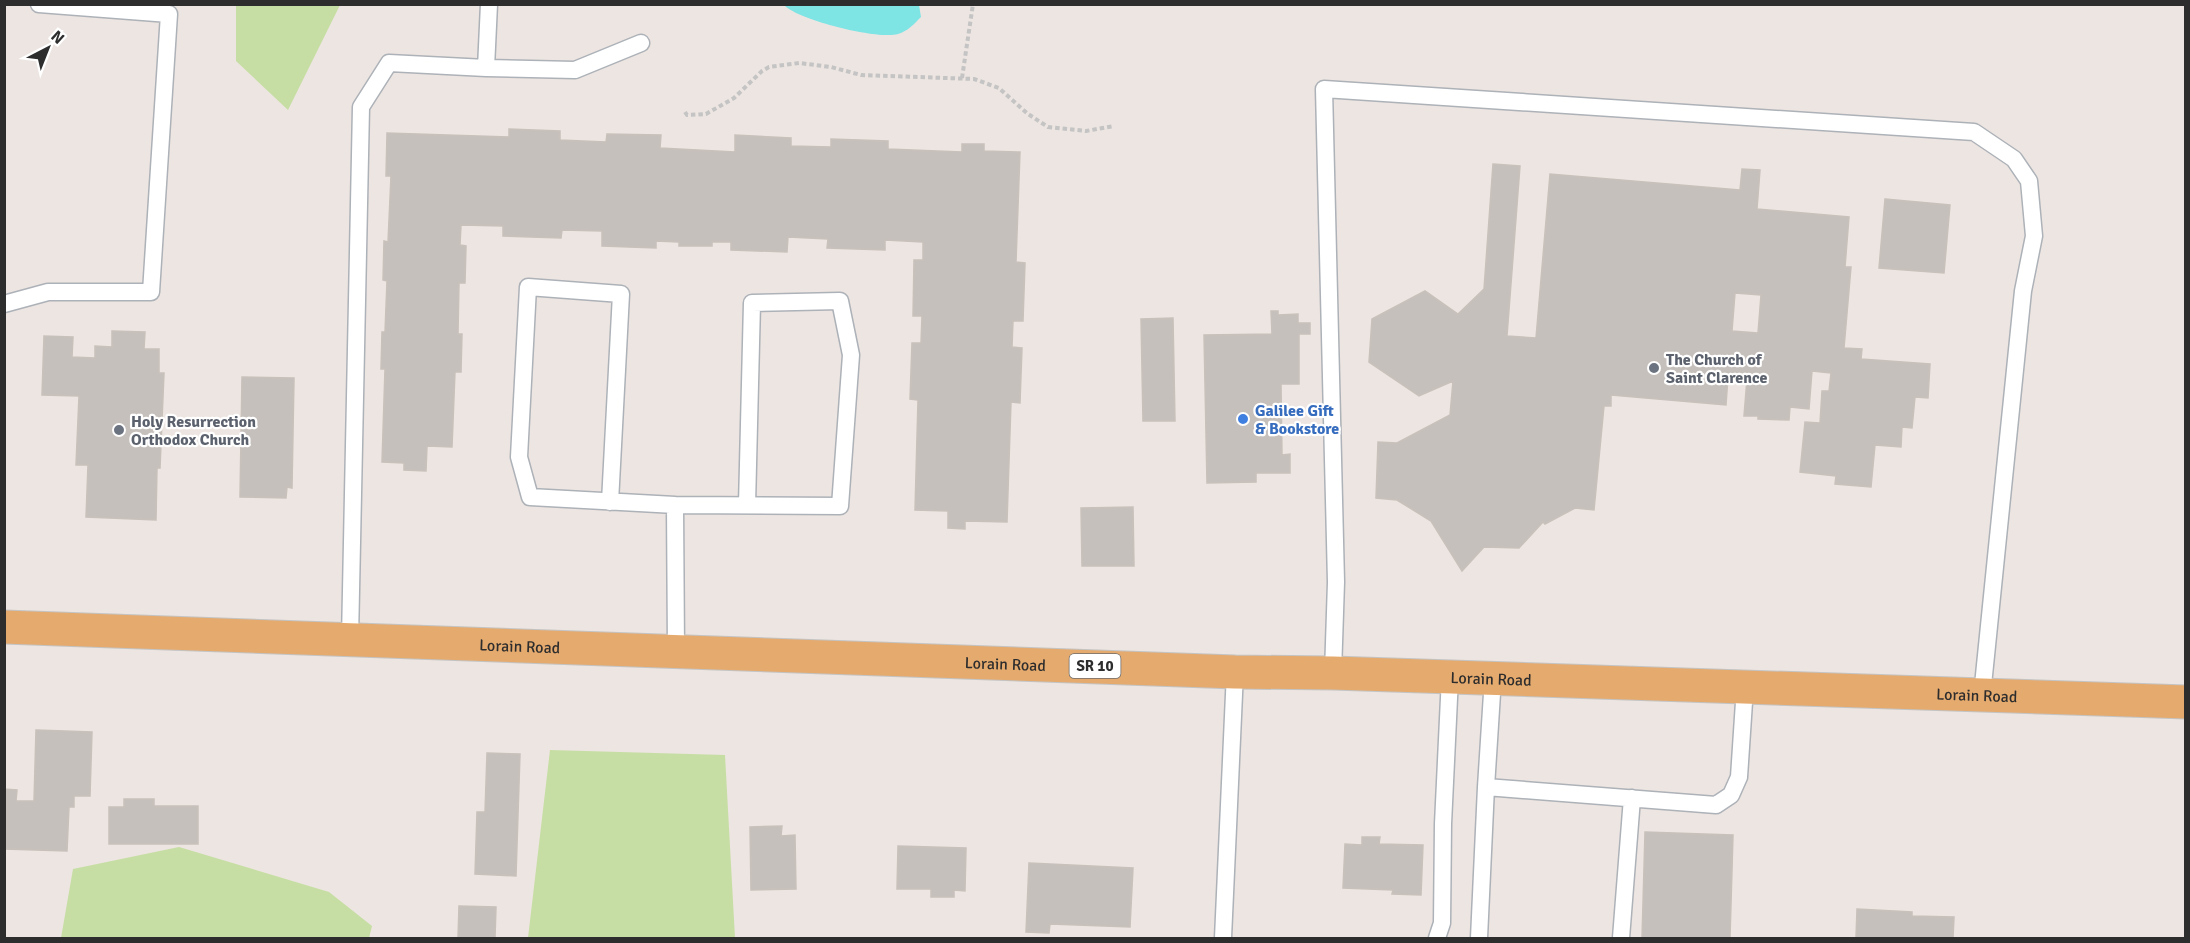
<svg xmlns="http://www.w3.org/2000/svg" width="2190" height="943" font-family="Signika,sans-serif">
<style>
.green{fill:#c6dea3}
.water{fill:#7ee4e4}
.building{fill:#c6c0bc;stroke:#c8c0ba;stroke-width:1.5;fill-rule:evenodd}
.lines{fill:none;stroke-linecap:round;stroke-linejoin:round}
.lane-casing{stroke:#adb2b8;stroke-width:19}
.primary-casing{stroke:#c4c4c4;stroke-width:35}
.path{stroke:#c4c4c4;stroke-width:4;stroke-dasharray:4.5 3;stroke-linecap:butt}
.lane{stroke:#fff;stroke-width:16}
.primary{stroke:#e5aa6e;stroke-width:33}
.worship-dot{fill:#6b7280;stroke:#fff;stroke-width:2}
.shop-dot{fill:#3f7fe0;stroke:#fff;stroke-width:2}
.labels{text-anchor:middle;stroke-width:4.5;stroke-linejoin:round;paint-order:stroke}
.shield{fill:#fff;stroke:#6c6c6c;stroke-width:1.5}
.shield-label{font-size:15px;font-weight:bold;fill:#2d2d2d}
.worship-label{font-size:16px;font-weight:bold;fill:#5b616d;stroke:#fff;text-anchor:start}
.shop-label{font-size:16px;font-weight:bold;fill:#366cbe;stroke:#fff;text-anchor:start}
.street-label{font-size:16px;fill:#2d2d2d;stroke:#fff}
</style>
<rect width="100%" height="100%" fill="#ede5e1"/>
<path class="green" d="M236,5H340L288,110L236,61Z
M550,750L725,755L735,938H528Z
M179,847L329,892L372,926L369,938H61L73,869Z"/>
<path class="water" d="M784,5H919L921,17C914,24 908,31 898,34C878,40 798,20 784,5Z"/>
<path class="building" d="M509,129L560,131V140L606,142L607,134L661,135L660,148L735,152V135L791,138V146L831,147V139L888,141V149L962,152V144H984V151L1020,152L1016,262L1025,263L1023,321H1013L1012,347L1022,348L1020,403L1011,402L1007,522L965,521V529L948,528V511L915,510L918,400L910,399L912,343H921L922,316H913L914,260H923V242L885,240V250L827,248L828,239L788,237L787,252L731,250V242H712V246H679V242L656,241V248L602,246V231L562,230L561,238L503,236V226L461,225L460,245L466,246L465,283H459L458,334H462L461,372H455L452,447L427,446L426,471L404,470V463L382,462L385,369H381L382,332H385L387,281L383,280L384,241L388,242L391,176H386L387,133L509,137Z
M1493,164L1520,166L1507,336L1536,338L1550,174L1740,190L1742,169L1760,170L1757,209L1849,217L1845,267H1851L1844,348L1862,349L1861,359L1930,364L1928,398L1915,397L1912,428L1902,427L1901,447L1875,445L1871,487L1835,484L1836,476L1800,472L1805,422L1820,423L1822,391H1829L1831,373L1812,371L1809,409L1790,407L1789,420L1758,419V416H1744L1747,379L1728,377L1726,405L1611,395V406H1604L1594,510L1575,508L1545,524L1543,522L1519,548L1484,547L1462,571L1431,521L1397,500L1376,498L1378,442L1397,443L1450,415L1453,381L1419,396L1369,362L1372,319L1425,291L1458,314L1484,289ZM1735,293L1761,295L1758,333L1732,331Z
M1885,199L1950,205L1944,273L1879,268Z
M1271,311H1278V315L1298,314V323H1310V334H1299V384H1281L1282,455L1290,454V473H1256V482L1207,483L1204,335L1272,334Z
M1173,318L1175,421H1143L1141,319Z
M112,331L145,332L144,349H159V373H164L160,468H157L156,520L86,517L88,465H76L79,396L42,395L44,336L73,337L72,357L95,358V346L112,347Z
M242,377L294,378L292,488L287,487L286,498L240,497Z
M1133,507L1134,566H1082L1081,508Z
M36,730L92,732L90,796H74V807H69L67,851L4,849V789L17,790L16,801H34Z
M487,753L520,754L516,876L475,874L477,812H485Z
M124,799H154V806H198V844H109V807H124Z
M782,826L781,836L795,835L796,889L751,890L750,827Z
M1645,832L1733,835L1730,938H1642Z
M1362,837H1380L1379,844L1423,845L1421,895L1392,894L1393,890L1343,888L1345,844L1362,845Z
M898,846L966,848L965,891L954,890V897H931V889H897Z
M1029,863L1133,868L1130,927L1050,924L1049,933L1026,932Z
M459,906L496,907L495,938H458Z
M1857,909L1912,912V916L1954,917L1953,938H1856Z"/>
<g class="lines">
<g class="lane-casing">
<path id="lane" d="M486,68L575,70L641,43
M4,304L48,292H151L169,14L39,4
M610,502L621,294L528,287L519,457L530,497L675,505L676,650
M675,505L840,506L851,355L840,301L752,303L747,505
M350,639L361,107L389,63L486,68L489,4
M1333,673L1336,582L1324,89L1974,132L2014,159L2029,181L2034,236L2023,291L1982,695
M1493,678L1486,787L1716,805L1731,795L1739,777L1745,687
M1223,938L1235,672
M1437,938L1442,923L1443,824L1450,677
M1479,938L1486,787
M1621,938L1632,798"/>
</g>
<g class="primary-casing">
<g id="primary">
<path id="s1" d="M4,627L1235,672L1333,673L2186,702"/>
</g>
</g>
<path class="path" d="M962,78L973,4
M685,112L687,115L706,114L734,98L762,71L769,67L799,63L831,67L861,75L974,79L999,88L1028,114L1048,127L1086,131L1114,126"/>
<use href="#lane" class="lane"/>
<use href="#primary" class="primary"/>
</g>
<g class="worship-dot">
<circle cx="1654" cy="368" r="6"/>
<circle cx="119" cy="430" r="6"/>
</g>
<circle class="shop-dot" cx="1243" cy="419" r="6"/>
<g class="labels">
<rect class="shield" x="1069.5" y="654" width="51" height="24" rx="4.5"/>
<g class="shield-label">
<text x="1095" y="671">SR 10</text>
</g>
<g class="worship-label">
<text x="1666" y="365">The Church of<tspan x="1666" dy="18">Saint Clarence</tspan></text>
<text x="131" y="427">Holy Resurrection<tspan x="131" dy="18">Orthodox Church</tspan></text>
</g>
<g class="shop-label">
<text x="1255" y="416">Galilee Gift<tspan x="1255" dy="18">&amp; Bookstore</tspan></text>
</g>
<g class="street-label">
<text dy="6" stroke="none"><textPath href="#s1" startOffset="516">Lorain Road</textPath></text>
<text dy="6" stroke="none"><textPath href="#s1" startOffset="1002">Lorain Road</textPath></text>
<text dy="6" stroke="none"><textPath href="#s1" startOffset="1488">Lorain Road</textPath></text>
<text dy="6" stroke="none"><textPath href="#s1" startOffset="1974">Lorain Road</textPath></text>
</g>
</g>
<rect width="2190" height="943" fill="none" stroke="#2d2d2d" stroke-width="12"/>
<g transform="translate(48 48) rotate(42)" stroke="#ffffff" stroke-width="4.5" paint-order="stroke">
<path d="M0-4.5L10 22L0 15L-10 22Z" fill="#2d2d2d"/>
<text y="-9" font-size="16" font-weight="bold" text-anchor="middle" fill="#2d2d2d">N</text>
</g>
</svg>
